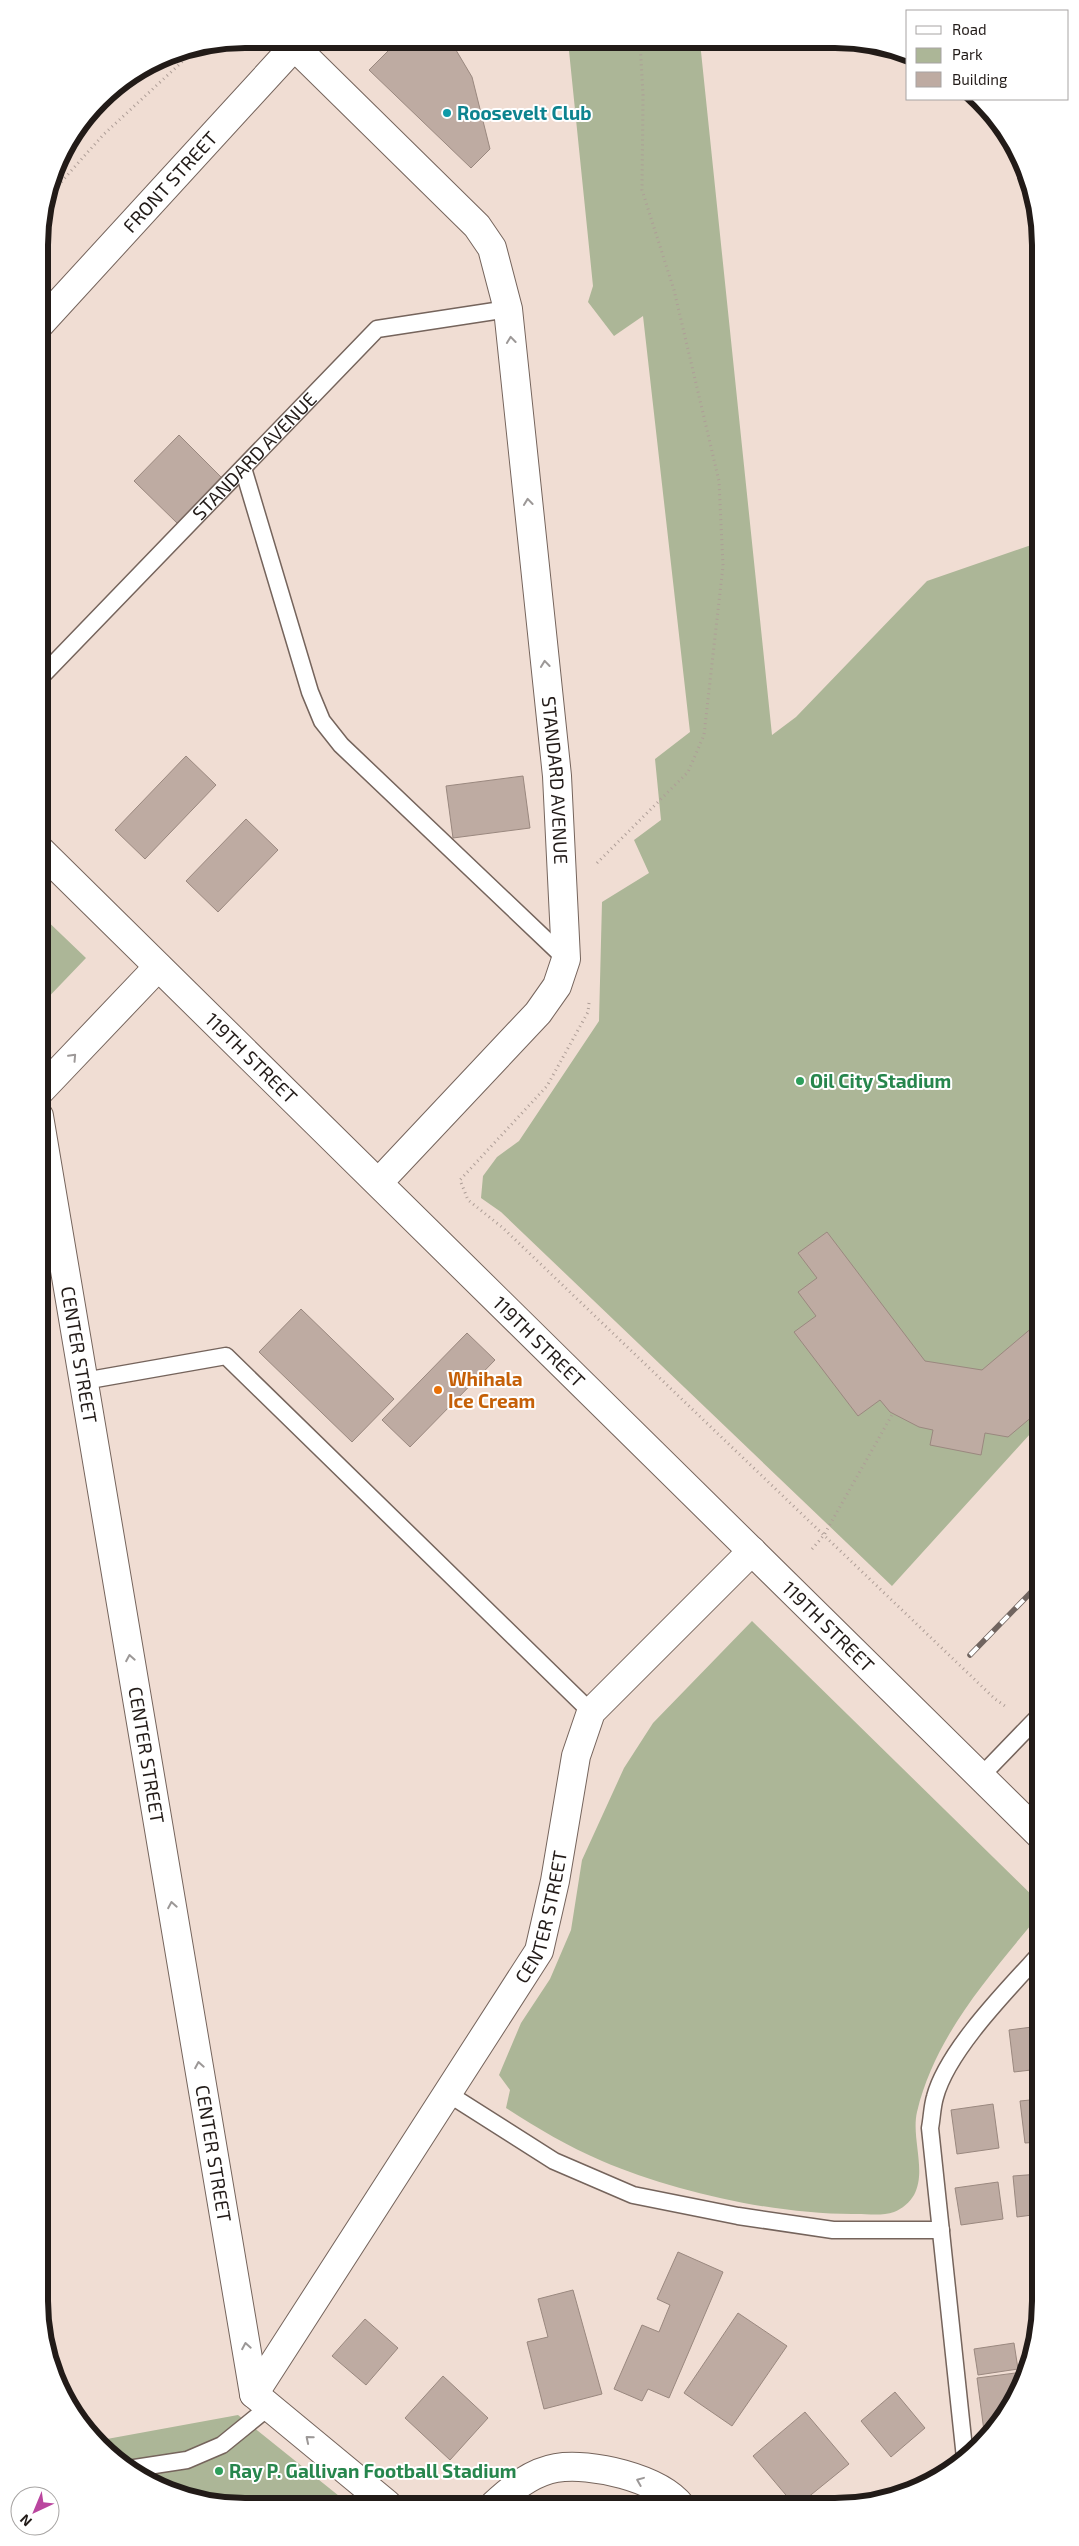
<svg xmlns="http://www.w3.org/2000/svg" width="1079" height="2546" font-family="'Exo 2',sans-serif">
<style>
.green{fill:#acb697}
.building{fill:#beaba2;stroke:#9a887f}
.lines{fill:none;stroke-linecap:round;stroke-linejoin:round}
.lane-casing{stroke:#75645c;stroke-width:19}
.street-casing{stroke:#75645c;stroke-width:30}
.secondary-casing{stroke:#75645c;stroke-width:30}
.path{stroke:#ae9e97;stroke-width:3;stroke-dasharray:1 4;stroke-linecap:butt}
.lane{stroke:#fff;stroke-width:16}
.street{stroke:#fff;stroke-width:28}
.secondary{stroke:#fff;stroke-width:28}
.rail-casing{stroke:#70645f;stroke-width:5.5}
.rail{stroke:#fff;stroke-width:4;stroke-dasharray:11;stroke-linecap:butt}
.oneway{stroke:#9c9897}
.culture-dot{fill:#0f9aa8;stroke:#fff;stroke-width:2}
.leisure-dot{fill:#2e9e5b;stroke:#fff;stroke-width:2}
.food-dot{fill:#e8710a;stroke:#fff;stroke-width:2}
.labels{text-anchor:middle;stroke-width:4;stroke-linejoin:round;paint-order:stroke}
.culture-label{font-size:19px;font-weight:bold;fill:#0d838f;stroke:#fff;text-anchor:start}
.street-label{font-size:19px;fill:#221b18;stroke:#fff}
.leisure-label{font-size:19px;font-weight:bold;fill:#27864d;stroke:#fff;text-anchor:start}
.food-label{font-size:19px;font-weight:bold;fill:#c56008;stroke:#fff;text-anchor:start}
.rim{fill:none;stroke:#221b18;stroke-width:6}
</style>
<rect width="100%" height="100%" fill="#f0ddd3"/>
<path class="green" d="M568,41L700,42L772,735L796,717L927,581L1040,542V1423L892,1586L501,1212L481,1198L483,1176L497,1157L519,1141L599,1021L602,902L649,873L634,840L661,820L655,759L690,732L643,316L614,336L588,302L593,286Z
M39,913L86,958L39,1007Z
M752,1621L1040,1903V1914C991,1974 935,2035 917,2112C911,2138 927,2171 914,2195C910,2202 902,2209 894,2212C883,2216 868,2214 857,2214C777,2215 675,2192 602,2161C567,2146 537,2128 506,2108L510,2090L499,2075L521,2023L550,1979L571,1930L582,1860L624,1768L653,1723Z
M238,2415L349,2504L204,2503L153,2486L109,2456L96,2441Z"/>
<path class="building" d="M399,40H450L472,77L490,149L471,168L369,70Z
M179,435L222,478L177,523L134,481Z
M186,756L216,785L145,859L115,830Z
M523,776L530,828L453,838L446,786Z
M246,819L278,850L218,912L186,881Z
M827,1232L925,1361L982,1370L1040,1321V1410L1008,1437L985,1433L981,1455L930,1445L933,1430L919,1427L890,1412L880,1400L858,1416L794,1332L816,1316L798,1292L817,1278L798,1253Z
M301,1309L394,1399L352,1442L259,1352Z
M467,1333L495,1360L410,1447L382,1420Z
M1040,2026V2069L1014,2072L1009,2030Z
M1040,2099V2142L1025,2143L1020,2101Z
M993,2104L999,2148L957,2154L951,2110Z
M1040,2174V2214L1017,2217L1013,2176Z
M998,2182L1003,2219L961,2225L955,2188Z
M678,2252L723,2272L669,2398L648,2389L642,2401L614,2389L642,2325L659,2332L670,2305L657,2299Z
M573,2290L602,2394L544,2409L527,2342L548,2337L538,2299Z
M738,2313L787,2346L732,2426L684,2393Z
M365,2319L398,2348L366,2385L332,2356Z
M1014,2343L1018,2369L978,2375L974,2349Z
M1023,2372L1024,2381L994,2430L984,2431L977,2378Z
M443,2376L488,2418L450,2460L405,2418Z
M895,2392L925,2428L891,2457L861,2421Z
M805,2412L849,2464L796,2507L753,2456Z"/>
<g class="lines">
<g class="lane-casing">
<g id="lane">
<path d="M243,468L310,692L322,721L341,745L566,959"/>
<path id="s1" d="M39,679L377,329L508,309"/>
<path d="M84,1381L226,1356L591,1712"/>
<path d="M981,1776L1040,1715"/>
<path d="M447,2093L554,2161L633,2195L738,2216L833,2230H941"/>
<path d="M965,2458L930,2128C932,2118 932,2107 935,2097C947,2051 1007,1990 1040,1954"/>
<path d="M128,2469L187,2460L222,2445L270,2406"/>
</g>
</g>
<g class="street-casing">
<g id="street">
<path id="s2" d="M294,46L477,226L492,248L508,309L557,776L566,959L557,986L538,1013L379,1182"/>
<path d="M39,1092L158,967"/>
<path id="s3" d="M39,1116L254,2394L387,2504"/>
<path id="s4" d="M254,2394L539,1951L555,1881L576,1756L591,1712L752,1551"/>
<path d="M494,2505C511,2489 532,2472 556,2468C590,2462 659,2478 681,2506"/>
</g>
</g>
<g class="secondary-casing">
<g id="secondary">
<path id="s5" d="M39,325L301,39"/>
<path id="s6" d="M39,849L1040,1835"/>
</g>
</g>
<path class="path" d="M48,197L103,135L197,48
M597,863L688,772L704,735L723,566L719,481L674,290L642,190L643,95L640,41
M589,1003L588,1012L547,1086L460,1180L468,1200L503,1228L995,1699L1008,1708
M812,1549L824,1535L893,1413"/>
<use href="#lane" class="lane"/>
<use href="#street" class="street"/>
<use href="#secondary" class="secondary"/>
<g class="rail-casing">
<path id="rail" d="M970,1655L1040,1583"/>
</g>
<use href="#rail" class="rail"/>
</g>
<defs><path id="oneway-chevron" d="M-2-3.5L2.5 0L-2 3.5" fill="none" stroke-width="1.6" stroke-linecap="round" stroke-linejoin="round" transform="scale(1.25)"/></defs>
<g class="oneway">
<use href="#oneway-chevron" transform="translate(511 340) rotate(-96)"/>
<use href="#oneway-chevron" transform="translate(528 502) rotate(-96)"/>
<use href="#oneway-chevron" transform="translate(545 664) rotate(-96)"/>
<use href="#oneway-chevron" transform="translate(73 1057) rotate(-47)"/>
<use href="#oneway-chevron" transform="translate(130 1658) rotate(-100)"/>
<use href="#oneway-chevron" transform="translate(172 1905) rotate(-100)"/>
<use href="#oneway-chevron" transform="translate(199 2065) rotate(-100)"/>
<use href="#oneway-chevron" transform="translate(246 2346) rotate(-100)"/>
<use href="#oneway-chevron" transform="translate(309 2439) rotate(-140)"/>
<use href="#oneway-chevron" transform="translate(640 2481) rotate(-158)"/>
</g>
<circle class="culture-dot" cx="447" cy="113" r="5"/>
<g class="leisure-dot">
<circle cx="800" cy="1081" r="5"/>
<circle cx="219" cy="2471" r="5"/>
</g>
<circle class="food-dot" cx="438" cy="1390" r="5"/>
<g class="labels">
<g class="culture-label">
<text x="457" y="120">Roosevelt Club</text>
</g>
<g class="street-label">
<text dy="7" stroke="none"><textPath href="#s5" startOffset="194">FRONT STREET</textPath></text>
<text dy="7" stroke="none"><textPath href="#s1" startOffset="310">STANDARD AVENUE</textPath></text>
<text dy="7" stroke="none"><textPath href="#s2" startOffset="820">STANDARD AVENUE</textPath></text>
<text dy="7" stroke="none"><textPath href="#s6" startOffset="298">119TH STREET</textPath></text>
<text dy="7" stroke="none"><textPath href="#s6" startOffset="702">119TH STREET</textPath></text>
<text dy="7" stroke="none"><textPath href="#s3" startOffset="242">CENTER STREET</textPath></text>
<text dy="7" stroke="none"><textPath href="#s6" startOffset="1108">119TH STREET</textPath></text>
<text dy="7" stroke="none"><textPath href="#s3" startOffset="648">CENTER STREET</textPath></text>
<text dy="7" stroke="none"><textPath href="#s4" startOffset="560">CENTER STREET</textPath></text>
<text dy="7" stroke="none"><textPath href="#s3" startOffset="1052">CENTER STREET</textPath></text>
</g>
<g class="leisure-label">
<text x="810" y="1088">Oil City Stadium</text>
<text x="229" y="2478">Ray P. Gallivan Football Stadium</text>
</g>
<g class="food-label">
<text x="448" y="1386">Whihala<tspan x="448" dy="22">Ice Cream</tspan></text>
</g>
</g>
<path d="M0 0H1079V2546H0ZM245 48H835A197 197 0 0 1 1032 245V2301A197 197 0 0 1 835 2498H245A197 197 0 0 1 48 2301V245A197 197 0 0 1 245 48Z" fill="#fff" fill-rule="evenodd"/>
<path class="rim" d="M245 48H835A197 197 0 0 1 1032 245V2301A197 197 0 0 1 835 2498H245A197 197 0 0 1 48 2301V245A197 197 0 0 1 245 48Z"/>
<rect x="906" y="10" width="162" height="90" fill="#ffffff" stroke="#a7a4a3"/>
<rect x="916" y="26" width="25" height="8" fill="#ffffff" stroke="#a7a4a3"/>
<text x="952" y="35" font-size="15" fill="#221b18">Road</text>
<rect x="916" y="48" width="25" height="15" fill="#acb697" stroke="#a7a4a3"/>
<text x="952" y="60" font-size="15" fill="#221b18">Park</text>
<rect x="916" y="72" width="25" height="15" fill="#beaba2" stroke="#a7a4a3"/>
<text x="952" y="85" font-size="15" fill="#221b18">Building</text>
<g transform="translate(35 2511) rotate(224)"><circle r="24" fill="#ffffff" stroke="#a7a4a3"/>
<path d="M0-4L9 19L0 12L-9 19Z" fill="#ba469f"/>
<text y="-8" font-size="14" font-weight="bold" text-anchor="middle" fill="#221b18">N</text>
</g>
</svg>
